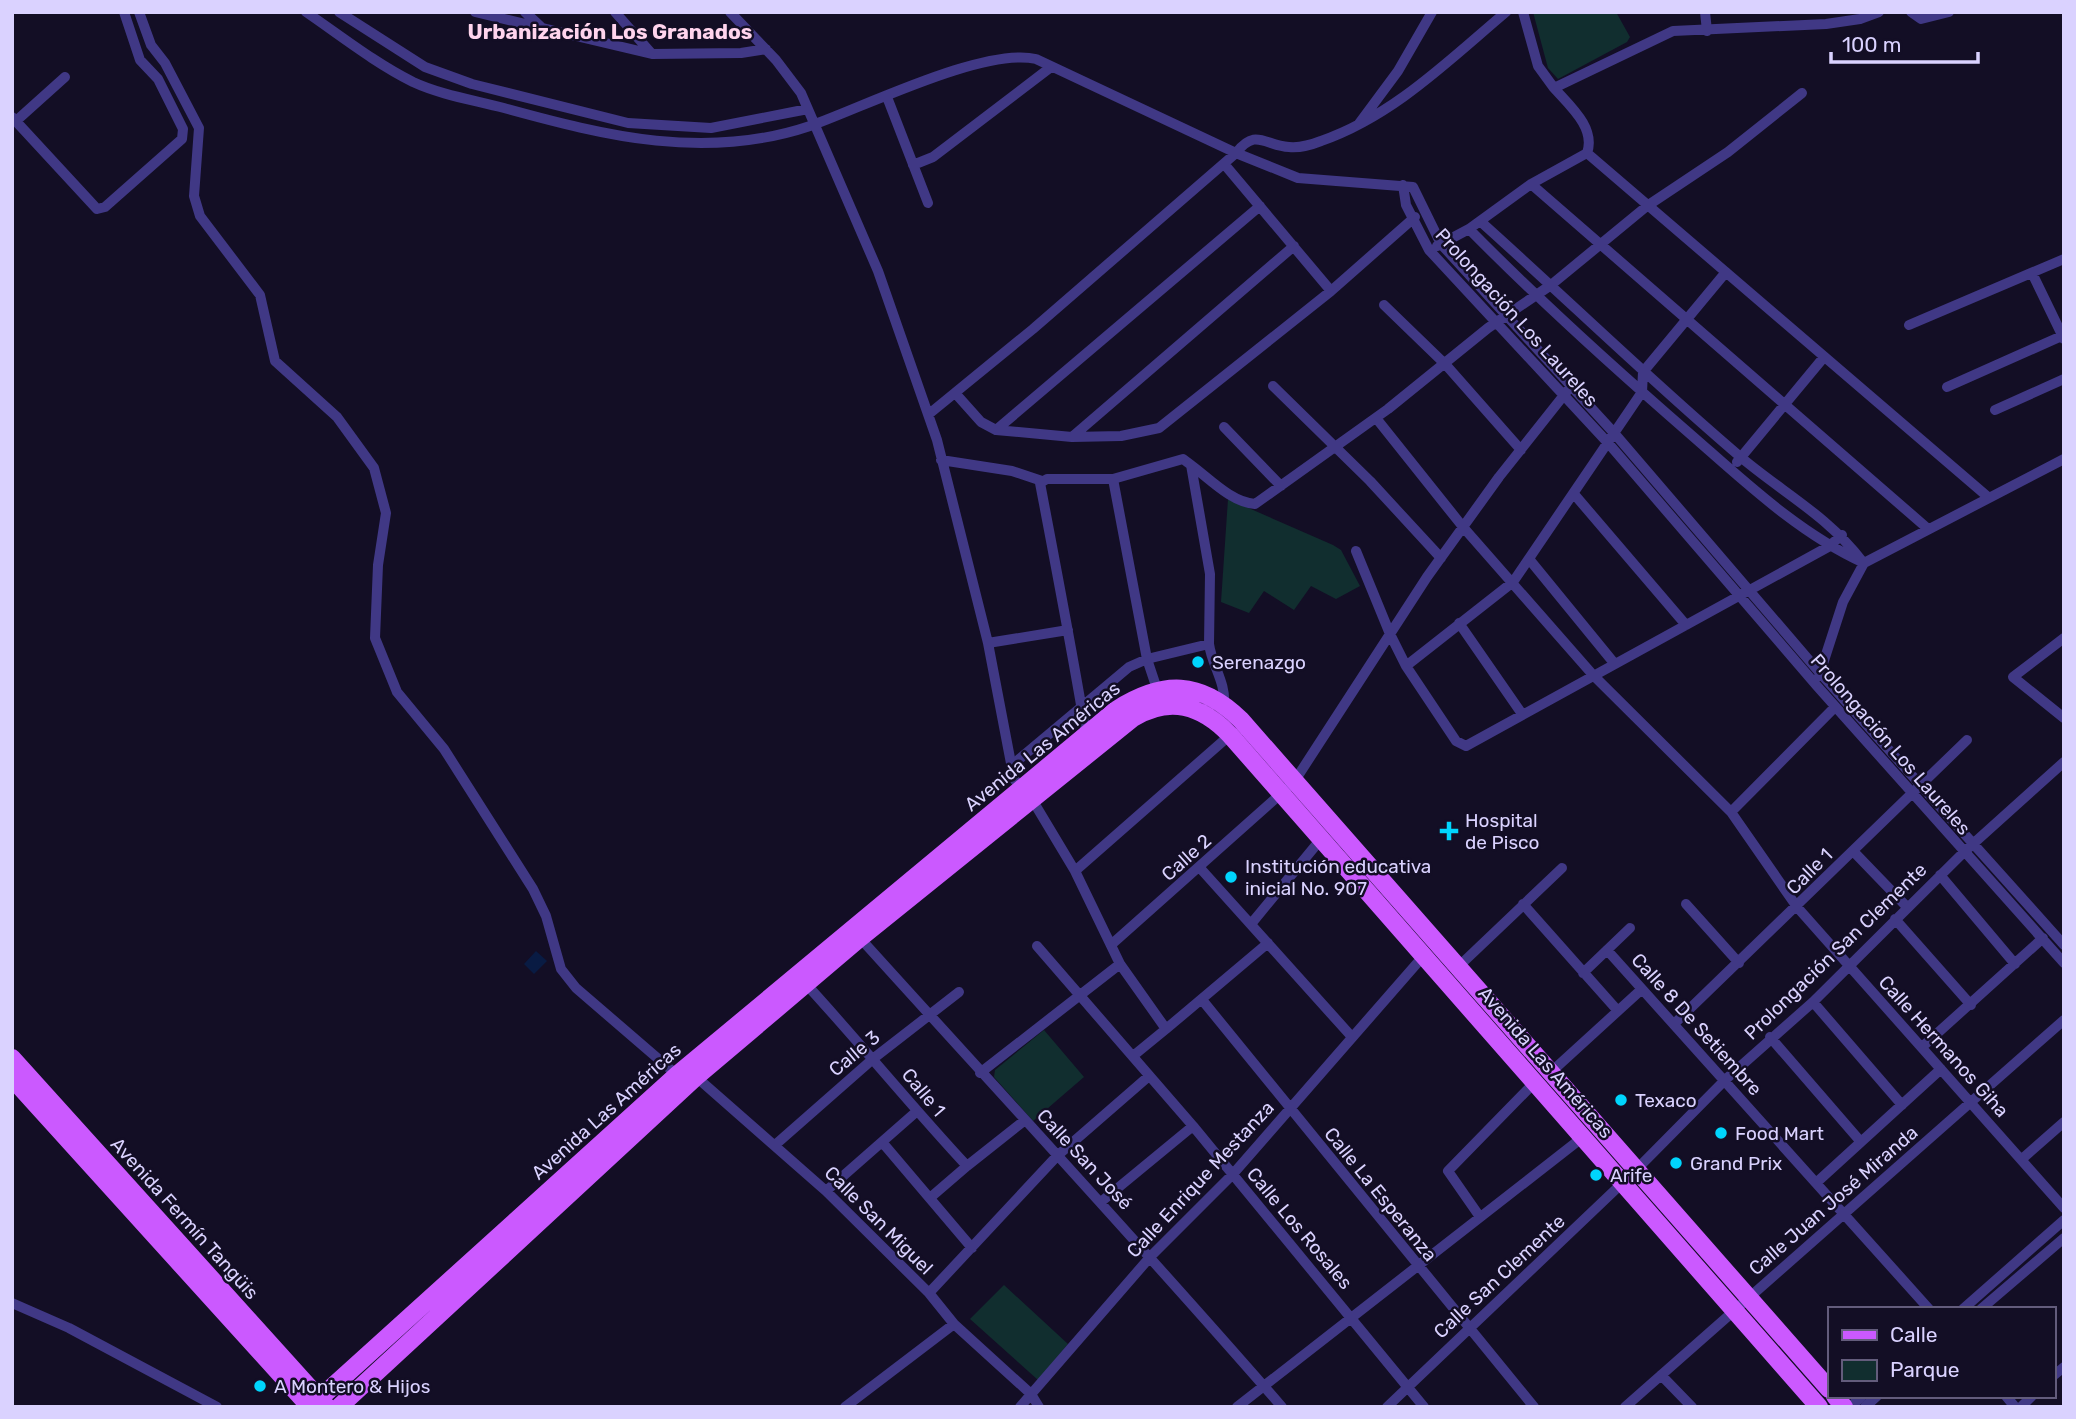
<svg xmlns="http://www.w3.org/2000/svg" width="2076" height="1419" font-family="Rubik,sans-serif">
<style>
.green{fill:#112e2f}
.water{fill:#091b43}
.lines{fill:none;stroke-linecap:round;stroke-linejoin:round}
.minor{stroke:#403885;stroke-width:10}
.primary{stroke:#cb59ff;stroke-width:18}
.poi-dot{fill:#00d5fd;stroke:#130e25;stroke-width:2.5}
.labels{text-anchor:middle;stroke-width:5;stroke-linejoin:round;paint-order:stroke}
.street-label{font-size:19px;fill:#dad2ff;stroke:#130e25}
.poi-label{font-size:19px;fill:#dad2ff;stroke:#130e25;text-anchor:start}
.neighbourhood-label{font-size:21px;font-weight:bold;fill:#ffd4ed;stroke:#130e25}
</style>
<rect width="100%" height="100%" fill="#130e25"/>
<path class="green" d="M1533,12H1616L1630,37L1627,42L1558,79L1548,68Z
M1228,499L1333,545L1341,550L1360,586L1336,599L1311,586L1294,610L1264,591L1249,613L1221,602Z
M1044,1030L1084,1077L1033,1121L994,1077L995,1070Z
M1004,1285L1068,1344L1038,1380L970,1319Z"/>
<path class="water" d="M536,951L547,961L534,974L524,964Z"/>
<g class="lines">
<path class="minor" d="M139,12L151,45L165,63L199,128L194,196L200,216L260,295L275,361L337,417L374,468L386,513L378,565L375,638L397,692L444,749L533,889L546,916L561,969L576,988L677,1075
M306,12C341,36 375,63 413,82C441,95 474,100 504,108C606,136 706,161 810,126C864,107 984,47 1036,59L1236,153C1256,127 1265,146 1289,147C1300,148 1311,145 1321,141C1393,116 1448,61 1506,12
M339,12L425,67L472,84L628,123L711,128L808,109
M475,12L652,54L741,53L766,49
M525,12L541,27
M615,12L652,54
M730,12L776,60L801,93L878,271L937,440L988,643L1014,779L1033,801L1075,871L1120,964L1166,1029L1133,1056
M1523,12L1538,66L1554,88
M1705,12L1707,31
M1911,12L1921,19L1949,12
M887,97L928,203
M12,117L97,209L105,207L182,139L183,129L158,79L140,60L124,12
M16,121L65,77
M1358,125L1398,71L1432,12
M1587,153L1988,497
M913,165L933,157L1051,67
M1225,165L1331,291
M1531,184L1927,528
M1403,185L1406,205L1429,250L1609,444L1817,686L2064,963
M1480,221C1566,298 1649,379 1737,454C1781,492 1826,514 1862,561
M1469,229C1540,301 1613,367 1689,433C1743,480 1798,533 1864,563
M1437,246L1469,229L1531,184L1587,153C1596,128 1570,106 1554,88L1673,31L1826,24L1860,19L1879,12
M2032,273L2064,339
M1384,305L1446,365L1521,450
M1909,325L2064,259
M1273,386L1370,481L1441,558
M1947,387L2064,335
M956,394L981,422L996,430L1072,437L1121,436L1159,428L1331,291L1415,217
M1995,410L2064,379
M929,414L1033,329L1236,153L1298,178L1413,187L1441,244L1615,434L1820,673L2064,945
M1376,418L1463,527L1593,675L1731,812L1797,907L2064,1208
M1224,427L1281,486
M996,430L1260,206
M1072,437L1294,246
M941,460L1012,471L1042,481
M1737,462L1824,357
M1191,465C1210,479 1231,502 1255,504L1388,409L1488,328L1551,285L1647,206L1728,152L1802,93
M1113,479L1147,659L1157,689
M1574,494L1686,625
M1356,551L1390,634L1406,666L1456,741L1466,746L1828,547L1842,535
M1529,559L1614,663
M1459,623L1522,714
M2064,638L2013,677L2064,718
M988,643L1068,630
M1209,644C1212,666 1226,682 1224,705
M1406,666L1513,582L1642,392L1643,372L1726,272
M1819,676L1843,602L1864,563L2064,459
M1011,766L1129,667L1147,659L1209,644L1210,574L1191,465L1183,459L1113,479H1047L1040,483C1056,567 1072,650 1086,734
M1731,812L1835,707
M1853,851L1907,907
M1200,868L1352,1037
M1075,871L1230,735
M1940,875L2015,964
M1523,904L1618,1011
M1686,904L1739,963
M1895,919L1971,1005
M1251,924L1321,839
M860,938C1001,1094 1144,1248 1282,1407
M1112,944L1294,782L1427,577L1499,477L1568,390
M1037,946L1193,1126L1424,1407
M1607,950L1929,1309
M1457,968L1562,868
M1583,973L1630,928
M806,984C861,1044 912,1107 967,1166L1025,1120
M1203,1001L1534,1407
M1813,1002L1902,1105
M1674,1024L1967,740
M1166,1029L1268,943
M1770,1037L1861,1142
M1922,1047L2043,938
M980,1073L1120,964
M1550,1073L1642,989
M694,1075L826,1191L929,1293L954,1324L1031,1394L1039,1407
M882,1142L972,1248
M775,1145L874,1058L959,992
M2022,1159L2064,1122
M1816,1183L1941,1069
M826,1191L916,1112
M931,1197L967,1166
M1102,1201L1193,1126
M1480,1217L1448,1171L1535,1082
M929,1293L1057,1156L1149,1076
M12,1303L69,1328L217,1407
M1963,1309L2064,1220
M1981,1309L2064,1238
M1661,1375L1692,1407
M2053,1376L2064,1367
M2006,1396L2015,1407
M845,1407L954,1324
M1020,1407L1151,1256L1233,1174L1426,953
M1237,1407L1583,1137
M1387,1407L1636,1170L1725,1080L1813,1002L1964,852L2064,762
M1625,1407L2064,1020
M1850,1407L1862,1396
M1865,1407L1877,1396
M2021,1407L2032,1396"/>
<path class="primary" d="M12,1058L327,1407
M12,1078L310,1407
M1835,1396L1844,1407
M310,1407L677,1075L1116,710C1163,680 1200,680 1241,720L1829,1389
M339,1407L696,1077L860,938L1133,718C1170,696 1201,705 1230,735L1819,1407"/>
</g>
<g class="poi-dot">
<circle cx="1198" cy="662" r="7"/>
<path d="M1445.5 820.5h7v7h7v7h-7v7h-7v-7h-7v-7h7z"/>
<circle cx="1231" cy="877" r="7"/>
<circle cx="1621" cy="1100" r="7"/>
<circle cx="1721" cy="1133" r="7"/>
<circle cx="1676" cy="1163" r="7"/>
<circle cx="1596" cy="1175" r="7"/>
<circle cx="260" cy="1386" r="7"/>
</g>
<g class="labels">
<g class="street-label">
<text transform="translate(1517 317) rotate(48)" y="7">Prolongación Los Laureles</text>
<text transform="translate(1891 744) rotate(49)" y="7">Prolongación Los Laureles</text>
<text transform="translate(1042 746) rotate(-39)" y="7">Avenida Las Américas</text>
<text transform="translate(1186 857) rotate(-42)" y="7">Calle 2</text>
<text transform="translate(1809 871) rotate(-45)" y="7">Calle 1</text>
<text transform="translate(1835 951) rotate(-44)" y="7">Prolongación San Clemente</text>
<text transform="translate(1697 1024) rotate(48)" y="7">Calle 8 De Setiembre</text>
<text transform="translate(1944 1046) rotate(48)" y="7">Calle Hermanos Giha</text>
<text transform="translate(854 1053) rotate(-40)" y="7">Calle 3</text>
<text transform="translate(1546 1062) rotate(49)" y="7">Avenida Las Américas</text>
<text transform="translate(924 1092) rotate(50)" y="7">Calle 1</text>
<text transform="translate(606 1111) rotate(-42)" y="7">Avenida Las Américas</text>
<text transform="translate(1085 1159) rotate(47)" y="7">Calle San José</text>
<text transform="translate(1200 1179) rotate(-47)" y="7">Calle Enrique Mestanza</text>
<text transform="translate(1381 1194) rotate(51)" y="7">Calle La Esperanza</text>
<text transform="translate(1833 1200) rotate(-41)" y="7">Calle Juan José Miranda</text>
<text transform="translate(185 1218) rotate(48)" y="7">Avenida Fermín Tangüis</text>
<text transform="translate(879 1220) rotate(45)" y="7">Calle San Miguel</text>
<text transform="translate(1300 1228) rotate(50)" y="7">Calle Los Rosales</text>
<text transform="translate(1499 1276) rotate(-43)" y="7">Calle San Clemente</text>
</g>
<g class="poi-label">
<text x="1212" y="669">Serenazgo</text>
<text x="1465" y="827">Hospital<tspan x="1465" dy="22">de Pisco</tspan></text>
<text x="1245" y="873">Institución educativa<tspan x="1245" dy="22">inicial No. 907</tspan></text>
<text x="1635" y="1107">Texaco</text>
<text x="1735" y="1140">Food Mart</text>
<text x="1690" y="1170">Grand Prix</text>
<text x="1610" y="1182">Arife</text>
<text x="274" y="1393">A Montero &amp; Hijos</text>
</g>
<g class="neighbourhood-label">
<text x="610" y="39">Urbanización Los Granados</text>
</g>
</g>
<rect width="2076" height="1419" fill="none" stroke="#dad2ff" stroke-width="28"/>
<rect x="1828" y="1307" width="228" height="91" fill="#130e25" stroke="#635c7c" stroke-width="2"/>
<rect x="1842" y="1330" width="35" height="10" fill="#cb59ff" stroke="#635c7c" stroke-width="2"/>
<text x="1890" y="1342" font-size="21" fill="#dad2ff">Calle</text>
<rect x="1842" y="1360" width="35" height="21" fill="#112e2f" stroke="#635c7c" stroke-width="2"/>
<text x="1890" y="1377" font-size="21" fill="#dad2ff">Parque</text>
<path d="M1831 52v10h147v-10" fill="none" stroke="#dad2ff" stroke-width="3.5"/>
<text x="1842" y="52" font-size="21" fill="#dad2ff" stroke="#130e25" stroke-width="5" paint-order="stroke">100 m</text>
</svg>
